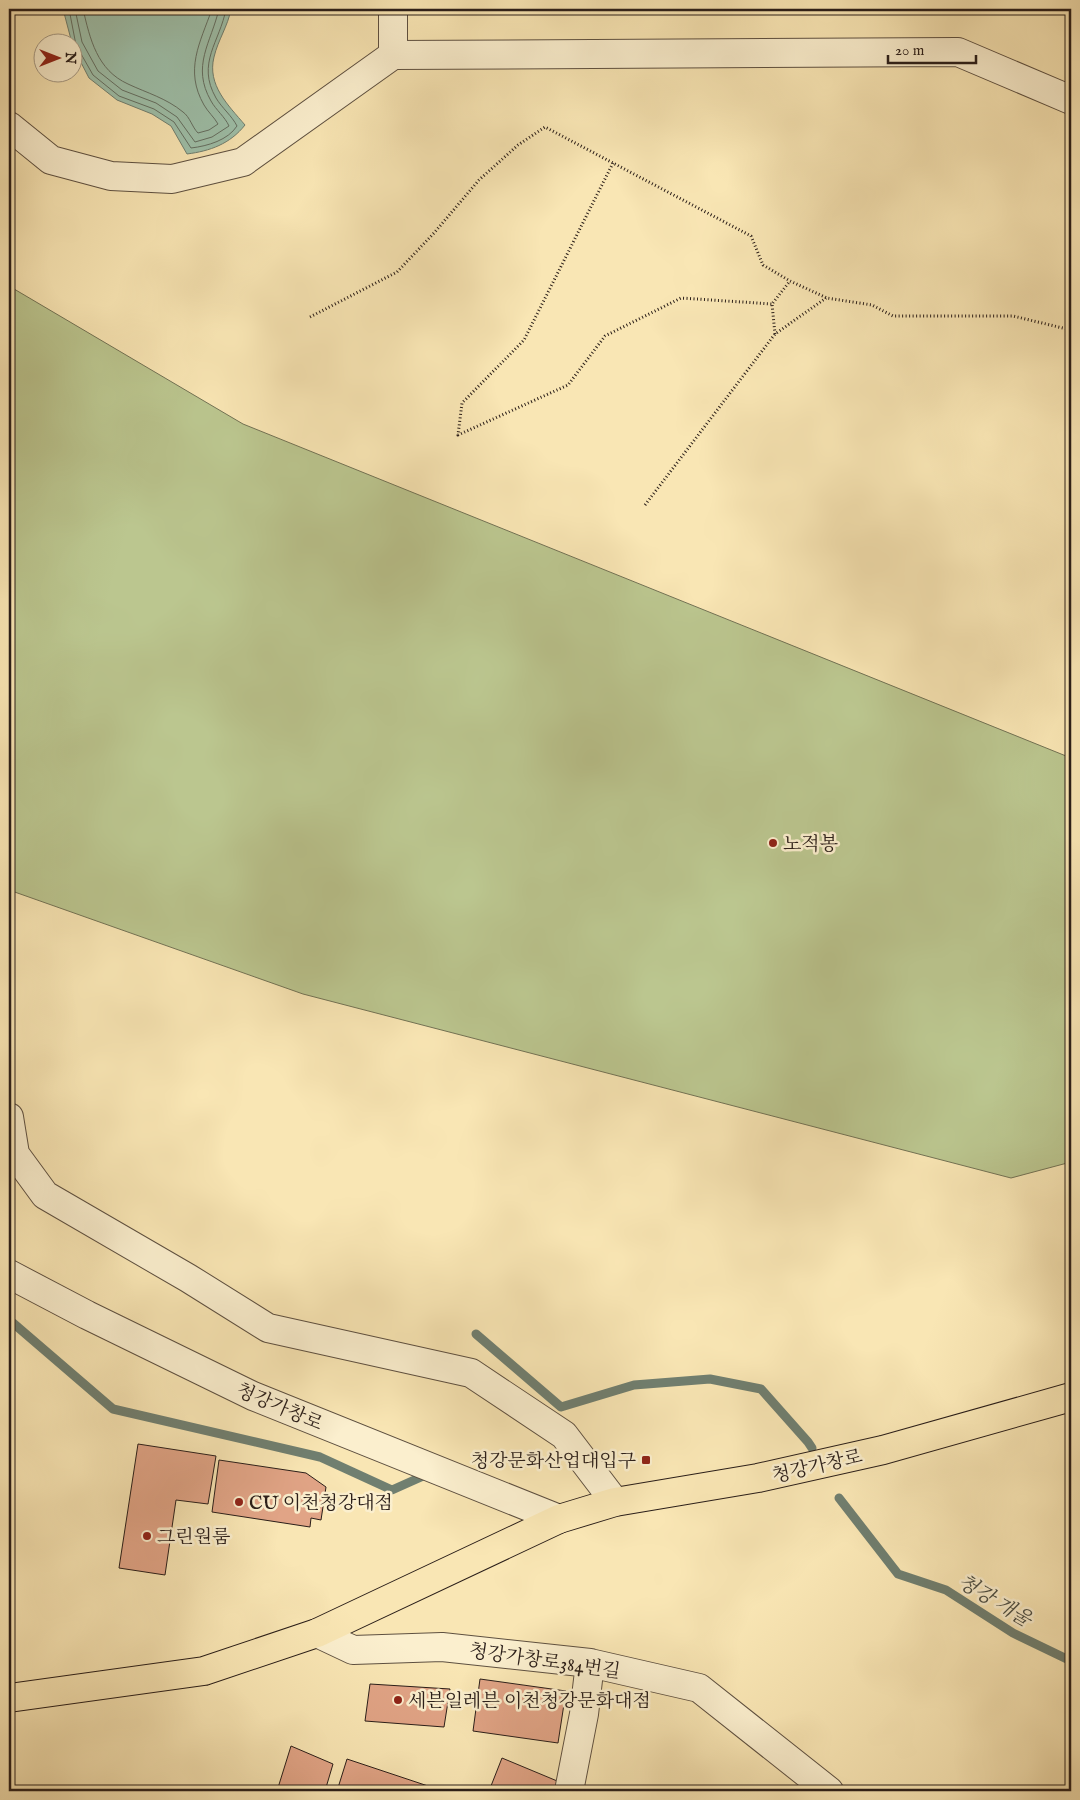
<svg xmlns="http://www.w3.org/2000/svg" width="1080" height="1800" font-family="'IM FELL English','Noto Serif KR',serif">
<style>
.green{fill:#bbc68f;stroke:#727254}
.water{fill:#9ec0aa;stroke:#707f70}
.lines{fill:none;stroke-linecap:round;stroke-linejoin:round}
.shore{stroke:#646f62;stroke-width:1}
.stream{stroke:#707f70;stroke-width:9}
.building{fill:#e1a486;stroke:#2a1e19}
.minor-casing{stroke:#5e5040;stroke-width:30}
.major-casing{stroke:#2a1e19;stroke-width:30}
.path{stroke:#2a1e19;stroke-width:3;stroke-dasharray:1 2.5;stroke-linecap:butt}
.minor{stroke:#fbefce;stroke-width:28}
.major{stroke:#f9e6b4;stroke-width:28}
.poi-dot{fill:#8f2418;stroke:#fbefce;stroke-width:2}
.labels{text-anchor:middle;stroke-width:5;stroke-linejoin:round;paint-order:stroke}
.poi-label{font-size:19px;fill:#2a1e19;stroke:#fbefce;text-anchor:start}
.street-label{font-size:19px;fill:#2a1e19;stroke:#fbefce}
.water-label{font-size:20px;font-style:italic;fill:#4d4f44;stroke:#fbefce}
</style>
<rect width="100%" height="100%" fill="#f9e6b4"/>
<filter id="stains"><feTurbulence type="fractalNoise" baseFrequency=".004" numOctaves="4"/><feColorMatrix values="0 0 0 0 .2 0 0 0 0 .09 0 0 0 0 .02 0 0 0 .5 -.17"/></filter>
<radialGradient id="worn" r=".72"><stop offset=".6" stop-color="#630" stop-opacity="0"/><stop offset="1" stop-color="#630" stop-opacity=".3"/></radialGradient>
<path class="green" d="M9,286L243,424L1071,758V1162L1011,1178L303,994L9,890Z"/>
<path class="water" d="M63,9H231C228,26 218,40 214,57C207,85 228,105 245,125C230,144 210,151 187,154L171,126L152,114L117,100L89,78L73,47Z"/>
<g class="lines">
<path class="shore" d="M69,9L76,45L93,75L119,96L154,109L174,122L191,148C208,146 228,140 237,126C232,116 222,108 216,98C196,63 220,42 226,9
M75,9L82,42L98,71L122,90L156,103L177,117L195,142L212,137L229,126C225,117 216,110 211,101C191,66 211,43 219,9
M83,9C90,39 97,70 128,84C147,93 166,98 183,112C190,117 192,127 198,133L209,130L218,124C214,117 208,112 204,105C184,70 200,43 212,9"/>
<path class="stream" d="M9,1324L13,1323L113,1409L320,1457L392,1490L430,1473
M476,1334L561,1407L634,1385L710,1379L761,1389L808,1442L812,1448
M839,1498L898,1574L946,1590L1013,1633L1071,1661"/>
</g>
<path class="building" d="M138,1444L216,1456L208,1504L176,1500L165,1575L119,1568Z
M219,1460L306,1473L326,1487L321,1520L311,1518L310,1527L212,1512Z
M480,1679L566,1691L558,1743L473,1731Z
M370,1684L450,1689L444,1727L365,1721Z
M291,1746L333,1764L325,1791H277Z
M502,1758L562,1783L558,1791H489Z
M347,1759L443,1791H337Z"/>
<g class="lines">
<g class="minor-casing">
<path id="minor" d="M393,55V9
M9,126L51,160L111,176L172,179L243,162L393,55L958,52L1071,100
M9,1117L15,1154L45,1195L188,1278L268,1328L471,1373L564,1435L615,1502
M9,1274L87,1315L253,1396L559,1519
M317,1633L353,1650L442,1647L590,1663L699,1688L829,1791
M569,1791L584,1714L590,1663"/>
</g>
<g class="major-casing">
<path id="major" d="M9,1698L204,1671L317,1633L559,1519L615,1502L758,1478L883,1450L1071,1397"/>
</g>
<path class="path" d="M613,163L524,340L462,403L458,435L568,385L605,336L681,298L772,304
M310,317L397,272L434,233L479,180L518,145L545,127L751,236L763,265L790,281L827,298L872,305L893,316H1013L1071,330
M775,334L772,304L790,281
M645,505L775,334L826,298"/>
<use href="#minor" class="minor"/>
<use href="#major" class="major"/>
</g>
<g class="poi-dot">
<circle cx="773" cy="843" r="5"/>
<rect x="641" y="1455" width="10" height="10" rx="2.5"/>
<circle cx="239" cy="1502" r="5"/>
<circle cx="147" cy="1536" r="5"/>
<circle cx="398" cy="1700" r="5"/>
</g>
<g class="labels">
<g class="poi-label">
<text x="783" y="850">노적봉</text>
<text x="636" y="1467" text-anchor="end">청강문화산업대입구</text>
<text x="249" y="1509">CU 이천청강대점</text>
<text x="157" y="1543">그린원룸</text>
<text x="408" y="1707">세븐일레븐 이천청강문화대점</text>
</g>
<g class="street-label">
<text transform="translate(280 1406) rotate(23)" y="7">청강가창로</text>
<text transform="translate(817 1465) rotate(-13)" y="7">청강가창로</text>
<text transform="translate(545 1660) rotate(8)" y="7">청강가창로384번길</text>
</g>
<g class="water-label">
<text transform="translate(995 1600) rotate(31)" y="7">청강 개울</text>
</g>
</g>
<rect width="1080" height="1800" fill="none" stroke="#f9e6b4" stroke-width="30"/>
<rect x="10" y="10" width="1060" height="1780" fill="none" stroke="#2a1e19" stroke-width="2.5"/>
<rect x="15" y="15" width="1050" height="1770" fill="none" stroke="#2a1e19"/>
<g transform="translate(58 58) rotate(90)"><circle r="24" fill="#fbefce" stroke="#a79b86"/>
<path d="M0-4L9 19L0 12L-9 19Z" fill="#8f2418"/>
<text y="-8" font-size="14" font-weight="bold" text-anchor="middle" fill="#2a1e19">N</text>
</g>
<path d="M888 55v8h88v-8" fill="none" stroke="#2a1e19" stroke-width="2.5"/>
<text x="895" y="55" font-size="15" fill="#2a1e19" stroke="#fbefce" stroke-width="4" paint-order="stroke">20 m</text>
<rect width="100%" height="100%" filter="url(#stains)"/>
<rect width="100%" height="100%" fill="url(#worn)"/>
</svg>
